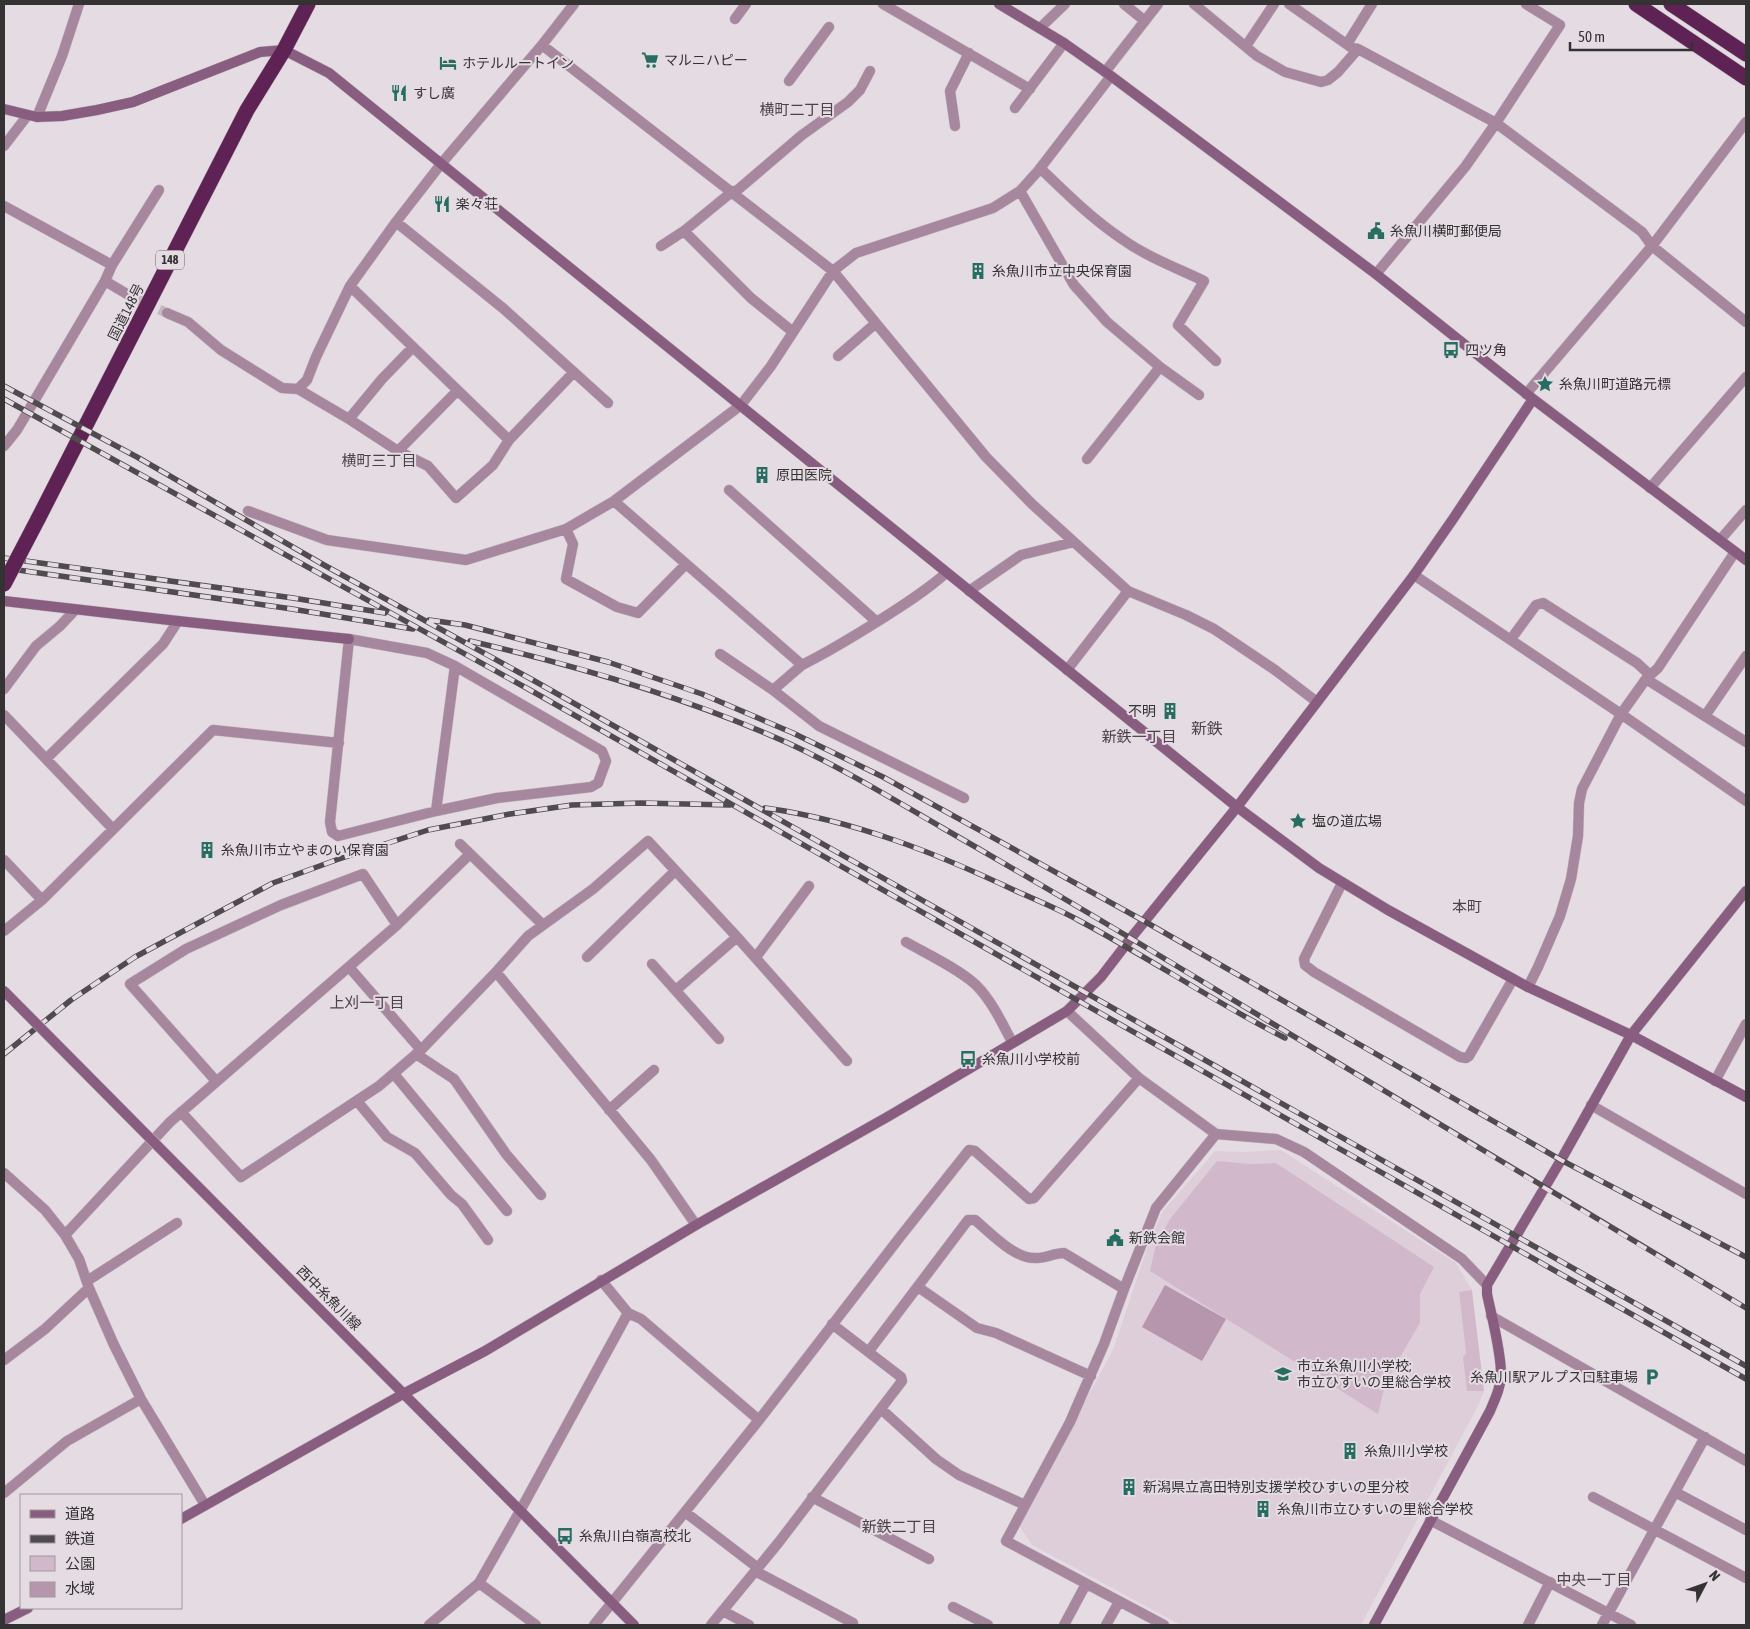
<svg xmlns="http://www.w3.org/2000/svg" width="1750" height="1629" font-family="'Asap Condensed','Noto Sans JP',sans-serif">
<style>
.built{fill:#deceda}
.green{fill:#d1b9cb}
.water{fill:#b596ad}
.lines{fill:none;stroke-linecap:round;stroke-linejoin:round}
.street-tunnel{stroke:#c2bac0;stroke-width:10;stroke-dasharray:10 5;stroke-linecap:butt}
.street-casing{stroke:#c2bac0;stroke-width:11}
.secondary-casing{stroke:#c2bac0;stroke-width:11}
.highway-casing{stroke:#c2bac0;stroke-width:16}
.street{stroke:#a6879e;stroke-width:10}
.secondary{stroke:#885d7f;stroke-width:10}
.highway{stroke:#5e2354;stroke-width:15}
.rail-casing{stroke:#4f4b4e;stroke-width:5.5}
.rail{stroke:#e5dce3;stroke-width:4;stroke-dasharray:11;stroke-linecap:butt}
.secondary-bridge-casing{stroke:#c2bac0;stroke-width:11;stroke-linecap:butt}
.highway-bridge-casing{stroke:#c2bac0;stroke-width:16;stroke-linecap:butt}
.secondary-bridge{stroke:#885d7f;stroke-width:10}
.highway-bridge{stroke:#5e2354;stroke-width:15}
.labels{text-anchor:middle;stroke-width:4;stroke-linejoin:round;paint-order:stroke}
.shield{fill:#e5dce3;stroke:#6a6568;stroke-width:1}
.shield-label{font-size:12px;font-weight:bold;fill:#353234}
.poi-label{font-size:14px;fill:#353234;stroke:#e5dce3;text-anchor:start}
.street-label{font-size:14px;fill:#353234;stroke:#e5dce3}
.neighbourhood-label{font-size:15px;fill:#4a4248;stroke:#e5dce3}
.quarter-label{font-size:16px;fill:#4a4248;stroke:#e5dce3}
</style>
<rect width="100%" height="100%" fill="#e5dce3"/>
<path class="built" d="M1281,1150L1456,1263L1472,1290L1459,1293L1466,1354L1467,1391H1484L1478,1406L1361,1625H1181L1032,1545L1018,1524L1113,1350L1149,1242L1163,1211L1215,1151L1244,1152Z"/>
<path class="green" d="M1217,1161L1251,1164L1276,1163L1434,1267L1420,1294V1323L1386,1381L1378,1414L1150,1271L1156,1244L1170,1219Z
M1472,1290L1484,1391H1467L1463,1357L1466,1354L1459,1292Z"/>
<path class="water" d="M1165,1285L1226,1319L1202,1361L1142,1327Z"/>
<g class="lines">
<path class="street-tunnel" d="M132,297L167,313"/>
<g class="street-casing">
<path id="street" d="M883,4L1030,89
M1124,4L1145,21
M1194,4L1257,56L1285,72L1321,82L1328,80L1338,72L1358,49L1496,123L1642,232L1652,246L1746,322
M1289,4L1352,48L1358,49
M735,19L746,4
M1040,28L1065,4
M1347,44L1372,4
M542,45L833,271L986,457L1032,504L1128,591L1186,615L1214,629L1275,670L1317,702
M1246,46L1274,4
M1105,72L1158,4
M789,81L829,27
M1015,108L1064,43
M37,117L62,56L79,4
M955,126L950,91L969,53
M4,146L27,116
M1040,168C1066,193 1092,219 1122,239C1147,257 1177,268 1204,281L1178,325L1216,361
M1020,191L1074,285L1107,322L1160,367L1199,395
M734,193L802,135L848,102L860,90L870,71
M4,206L112,265L105,281L17,430L4,446
M396,222L504,309L608,403
M684,231L751,298L793,332
M661,246L684,231L733,191
M112,265L159,190
M1376,274L1465,167L1496,123L1560,25L1526,4
M105,281L132,297
M350,286L509,440L574,372
M167,313L188,322L221,350L282,388L298,389L349,419L398,451L457,391
M838,356L876,323
M298,389L307,380L316,357L350,286L396,222L441,164L542,45L574,4
M1526,394L1652,246L1746,122
M349,419L382,379L413,347
M398,451L428,466L456,498L493,465L509,440
M1087,459L1160,367
M1650,488L1746,377
M729,490L877,622
M614,501L802,665C830,651 856,635 883,618C905,604 927,590 946,573
M248,511L327,540L466,560L566,529L614,501L741,405L771,366L833,271L856,253L993,208L1020,191L1038,171L1111,76
M566,529L573,544L566,579L617,607L638,613L686,564
M1720,540L1746,510
M1414,575L1621,714L1746,801
M969,591L1021,555L1074,542
M349,639L427,653L455,666L602,751L606,761L598,783L591,787L497,798L436,811L338,836L332,832L330,822Z
M1511,639L1536,605L1543,603L1637,663L1650,675
M720,654L773,690L819,726L964,798
M1067,670L1128,591
M1646,679L1746,742
M4,689L36,646L60,626L75,610
M773,690L802,665
M4,715L113,829
M1705,716L1746,656
M47,758L163,644L178,621
M436,811L455,666
M460,844L543,925
M4,860L42,900
M1342,883L1304,959L1305,965L1314,972L1460,1057L1466,1058L1469,1056L1513,979
M4,931L42,900L213,730L339,743
M906,942C927,954 959,969 976,985C992,1001 1002,1023 1012,1042
M587,957L675,871
M756,957L809,886
M652,964L719,1039
M349,967L421,1050
M496,972L651,1160L696,1225
M1528,987L1538,967L1560,916L1571,879L1578,836L1579,803L1582,789L1621,714L1646,679L1658,668L1735,552
M676,990L737,937
M1067,1011L1139,1078L1216,1134L1276,1139L1304,1152L1462,1259L1487,1285
M416,1054L454,1079L506,1154L541,1195
M394,1074L507,1211
M216,1081L130,984L186,949L281,905L363,874L397,925
M1715,1081L1746,1024
M357,1101L387,1137L415,1153L451,1195L462,1204L488,1240
M1591,1105L1746,1194
M609,1110L654,1070
M181,1112L241,1177L379,1086L421,1050L496,972L528,936L593,889L648,841L737,937L847,1061
M4,1173L45,1210L65,1235L79,1259L89,1288L114,1345L141,1399L205,1505
M65,1235L170,1122L397,925L470,854
M601,1280L628,1313L641,1319L759,1420
M87,1281L177,1223
M918,1287L977,1328L996,1333L1091,1376
M1491,1316L1746,1461
M869,1351L968,1220H975C991,1233 1015,1260 1037,1258C1047,1258 1054,1253 1064,1253L1124,1289
M4,1360L45,1329L89,1288
M881,1409L936,1459L959,1475L1025,1505
M1675,1492L1705,1437
M4,1493L67,1441L141,1399
M812,1497L929,1559
M1593,1497L1746,1578
M685,1512L758,1568
M1430,1520L1631,1625
M755,1571L853,1623
M479,1583L536,1625
M953,1607L988,1625
M723,1611L749,1625
M429,1625L479,1583L520,1511L628,1313
M594,1625L759,1420L900,1237L969,1150L975,1151L1029,1199L1034,1198L1139,1078
M711,1625L779,1542L902,1381L901,1377L832,1324
M1064,1625L1086,1584
M1106,1625L1119,1602
M1164,1625L1006,1541L1070,1422L1104,1344L1124,1289L1156,1208L1216,1134
M1528,1625L1550,1582
M1602,1625L1675,1492L1746,1530"/>
</g>
<g class="secondary-casing">
<path id="secondary" d="M999,4L1064,43L1111,76L1376,274L1533,399L1746,560
M4,109L37,117L62,116L97,110L133,102L260,52L284,50L329,73L1237,807L1319,868L1388,910L1528,987L1631,1035L1746,1097
M4,601L178,621L349,639
M359,1349L634,1625
M181,1519L403,1394L485,1351L696,1225L889,1116L1067,1011L1101,977L1131,938L1237,807L1414,575L1453,519L1533,399
M4,1620L28,1608
M1374,1625L1490,1411C1495,1399 1501,1387 1501,1374C1501,1351 1492,1318 1487,1294V1285L1561,1160L1631,1035L1746,891"/>
</g>
<g class="highway-casing">
<path id="highway" d="M1636,4L1746,78
M1671,4L1746,54
M38,519L247,110L284,50L308,4"/>
</g>
<use href="#street" class="street"/>
<use href="#secondary" class="secondary"/>
<use href="#highway" class="highway"/>
<g class="rail-casing">
<path id="rail" d="M4,386L137,457L324,565L531,679L1746,1366
M4,399L530,690L1746,1379
M4,558L293,598L385,613
M4,568L292,609L413,629
M429,620L465,625L608,662L702,694L793,733L883,777L1144,921L1561,1160L1746,1257
M470,641C578,666 686,697 788,743C840,767 891,798 941,827C1023,874 1104,922 1185,971C1372,1083 1558,1197 1746,1308
M765,808C853,820 936,853 1016,891C1036,900 1058,909 1078,920C1148,957 1214,1002 1285,1038
M4,1054L71,1000L135,957L273,883L336,860L428,830L510,814L572,805L641,803L730,805"/>
</g>
<use href="#rail" class="rail"/>
<g class="secondary-bridge-casing">
<path id="secondary-bridge" d="M4,991L359,1349"/>
</g>
<g class="highway-bridge-casing">
<path id="highway-bridge" d="M4,584L38,519"/>
</g>
<use href="#secondary-bridge" class="secondary-bridge"/>
<use href="#highway-bridge" class="highway-bridge"/>
</g>
<defs>
<g id="supermarket-bare" transform="scale(1.35)"><path d="M-6-5.5h2.5l.6 2H6L4.5 2H-2.5L-4.4-4H-6ZM-1.5 3.2a1.3 1.3 0 1 0 .1 0ZM3 3.2a1.3 1.3 0 1 0 .1 0Z" fill="#276d61" stroke="#e5dce3" stroke-width="2.5" paint-order="stroke"/></g>
<g id="hotel-bare" transform="scale(1.35)"><path d="M-6-4.5h1.5V1H6V5H4.5V3h-9V5H-6ZM-4 0a1.8 1.8 0 1 1 3.6 0ZM.5 0V-2.5h3Q6-2.5 6 0Z" fill="#276d61" stroke="#e5dce3" stroke-width="2.5" paint-order="stroke"/></g>
<g id="restaurant-bare" transform="scale(1.35)"><path d="M-5-6h1v4h1v-4h1v4h1v-4h1v5L-1.5 .5V6h-2V.5L-5-1ZM5-6V6H3V1.5H1.5Q1.5-4 5-6Z" fill="#276d61" stroke="#e5dce3" stroke-width="2.5" paint-order="stroke"/></g>
<g id="civic-bare" transform="scale(1.35)"><path d="M-.6-6.5H3V-4.5H.6V-3L4-1V1h2V6H-6V1h2V-1L-.6-3ZM-1.2 2.5V6h2.4V2.5Z" fill="#276d61" stroke="#e5dce3" stroke-width="2.5" paint-order="stroke"/></g>
<g id="building-bare" transform="scale(1.35)"><path d="M-4-6H4V6H1V3H-1V6H-4ZM-2.5-4.3h1.7v1.8h-1.7ZM.8-4.3h1.7v1.8H.8ZM-2.5-1h1.7V.8h-1.7ZM.8-1h1.7V.8H.8Z" fill="#276d61" stroke="#e5dce3" stroke-width="2.5" paint-order="stroke"/></g>
<g id="bus-bare" transform="scale(1.35)"><path d="M-5-6H5V4H4V6H2V4H-2V6H-4V4H-5ZM-3.5-4V0h7V-4ZM-3.5 1.2v1.5H-2V1.2ZM2 1.2v1.5H3.5V1.2Z" fill="#276d61" stroke="#e5dce3" stroke-width="2.5" paint-order="stroke"/></g>
<g id="sight-bare" transform="scale(1.35)"><path d="M0-6L1.8-2.2L6-1.7L2.9 1.2L3.7 5.4L0 3.3L-3.7 5.4L-2.9 1.2L-6-1.7L-1.8-2.2Z" fill="#276d61" stroke="#e5dce3" stroke-width="2.5" paint-order="stroke"/></g>
<g id="school-bare" transform="scale(1.35)"><path d="M0-5L7-2L0 1L-7-2ZM-4 1L0 2.5L4 1V4Q0 6-4 4Z" fill="#276d61" stroke="#e5dce3" stroke-width="2.5" paint-order="stroke"/></g>
<g id="parking-bare" transform="scale(1.35)"><path d="M-3.5-5.5H1a3.5 3.5 0 0 1 0 7H-1V5.5H-3.5ZM-1-3.4V-.6H.8a1.4 1.4 0 0 0 0-2.8Z" fill="#276d61" stroke="#e5dce3" stroke-width="2.5" paint-order="stroke"/></g>
</defs>
<g fill-rule="evenodd">
<use href="#supermarket-bare" x="650" y="60"/>
<use href="#hotel-bare" x="448" y="63"/>
<use href="#restaurant-bare" x="399" y="93"/>
<use href="#restaurant-bare" x="442" y="204"/>
<use href="#civic-bare" x="1376" y="231"/>
<use href="#building-bare" x="978" y="271"/>
<use href="#bus-bare" x="1451" y="350"/>
<use href="#sight-bare" x="1545" y="384"/>
<use href="#building-bare" x="762" y="475"/>
<use href="#building-bare" x="1170" y="711"/>
<use href="#sight-bare" x="1298" y="821"/>
<use href="#building-bare" x="207" y="850"/>
<use href="#bus-bare" x="968" y="1059"/>
<use href="#civic-bare" x="1115" y="1238"/>
<use href="#school-bare" x="1283" y="1374"/>
<use href="#parking-bare" x="1652" y="1377"/>
<use href="#building-bare" x="1350" y="1451"/>
<use href="#building-bare" x="1129" y="1487"/>
<use href="#building-bare" x="1263" y="1509"/>
<use href="#bus-bare" x="565" y="1536"/>
</g>
<g class="labels">
<rect class="shield" x="156" y="250.5" width="28" height="19" rx="4"/>
<g class="shield-label">
<text x="170" y="264">148</text>
</g>
<g class="poi-label">
<text x="664" y="65">マルニハピー</text>
<text x="462" y="68">ホテルルートイン</text>
<text x="413" y="98">すし廣</text>
<text x="456" y="209">楽々荘</text>
<text x="1390" y="236">糸魚川横町郵便局</text>
<text x="992" y="276">糸魚川市立中央保育園</text>
<text x="1465" y="355">四ツ角</text>
<text x="1559" y="389">糸魚川町道路元標</text>
<text x="776" y="480">原田医院</text>
<text x="1156" y="716" text-anchor="end">不明</text>
<text x="1312" y="826">塩の道広場</text>
<text x="221" y="855">糸魚川市立やまのい保育園</text>
<text x="982" y="1064">糸魚川小学校前</text>
<text x="1129" y="1243">新鉄会館</text>
<text x="1297" y="1371">市立糸魚川小学校;<tspan x="1297" dy="16">市立ひすいの里総合学校</tspan></text>
<text x="1638" y="1382" text-anchor="end">糸魚川駅アルプス口駐車場</text>
<text x="1364" y="1456">糸魚川小学校</text>
<text x="1143" y="1492">新潟県立高田特別支援学校ひすいの里分校</text>
<text x="1277" y="1514">糸魚川市立ひすいの里総合学校</text>
<text x="579" y="1541">糸魚川白嶺高校北</text>
</g>
<g class="street-label">
<text transform="translate(126 312) rotate(-63)" y="5">国道148号</text>
<text transform="translate(329 1298) rotate(45)" y="5">西中糸魚川線</text>
</g>
<g class="neighbourhood-label">
<text x="797" y="115">横町二丁目</text>
<text x="379" y="466">横町三丁目</text>
<text x="1139" y="742">新鉄一丁目</text>
<text x="1467" y="912">本町</text>
<text x="367" y="1008">上刈一丁目</text>
<text x="899" y="1532">新鉄二丁目</text>
<text x="1594" y="1585">中央一丁目</text>
</g>
<g class="quarter-label">
<text x="1207" y="734">新鉄</text>
</g>
</g>
<rect width="1750" height="1629" fill="none" stroke="#353234" stroke-width="10"/>
<rect x="20" y="1494" width="162" height="115" fill="#e5dce3" stroke="#9f989d"/>
<rect x="30" y="1510" width="25" height="8" fill="#885d7f" stroke="#9f989d"/>
<text x="65" y="1519" font-size="15" fill="#353234">道路</text>
<rect x="30" y="1535" width="25" height="8" fill="#4f4b4e" stroke="#9f989d"/>
<text x="65" y="1544" font-size="15" fill="#353234">鉄道</text>
<rect x="30" y="1556" width="25" height="15" fill="#d1b9cb" stroke="#9f989d"/>
<text x="65" y="1569" font-size="15" fill="#353234">公園</text>
<rect x="30" y="1582" width="25" height="15" fill="#b596ad" stroke="#9f989d"/>
<text x="65" y="1594" font-size="15" fill="#353234">水域</text>
<g transform="translate(1705 1584) rotate(49)" stroke="#e5dce3" stroke-width="4" paint-order="stroke">
<path d="M0-4L9 19L0 12L-9 19Z" fill="#353234"/>
<text y="-8" font-size="14" font-weight="bold" text-anchor="middle" fill="#353234">N</text>
</g>
<path d="M1570 42v8h122v-8" fill="none" stroke="#353234" stroke-width="2.5"/>
<text x="1578" y="42" font-size="15" fill="#353234" stroke="#e5dce3" stroke-width="4" paint-order="stroke">50 m</text>
</svg>
